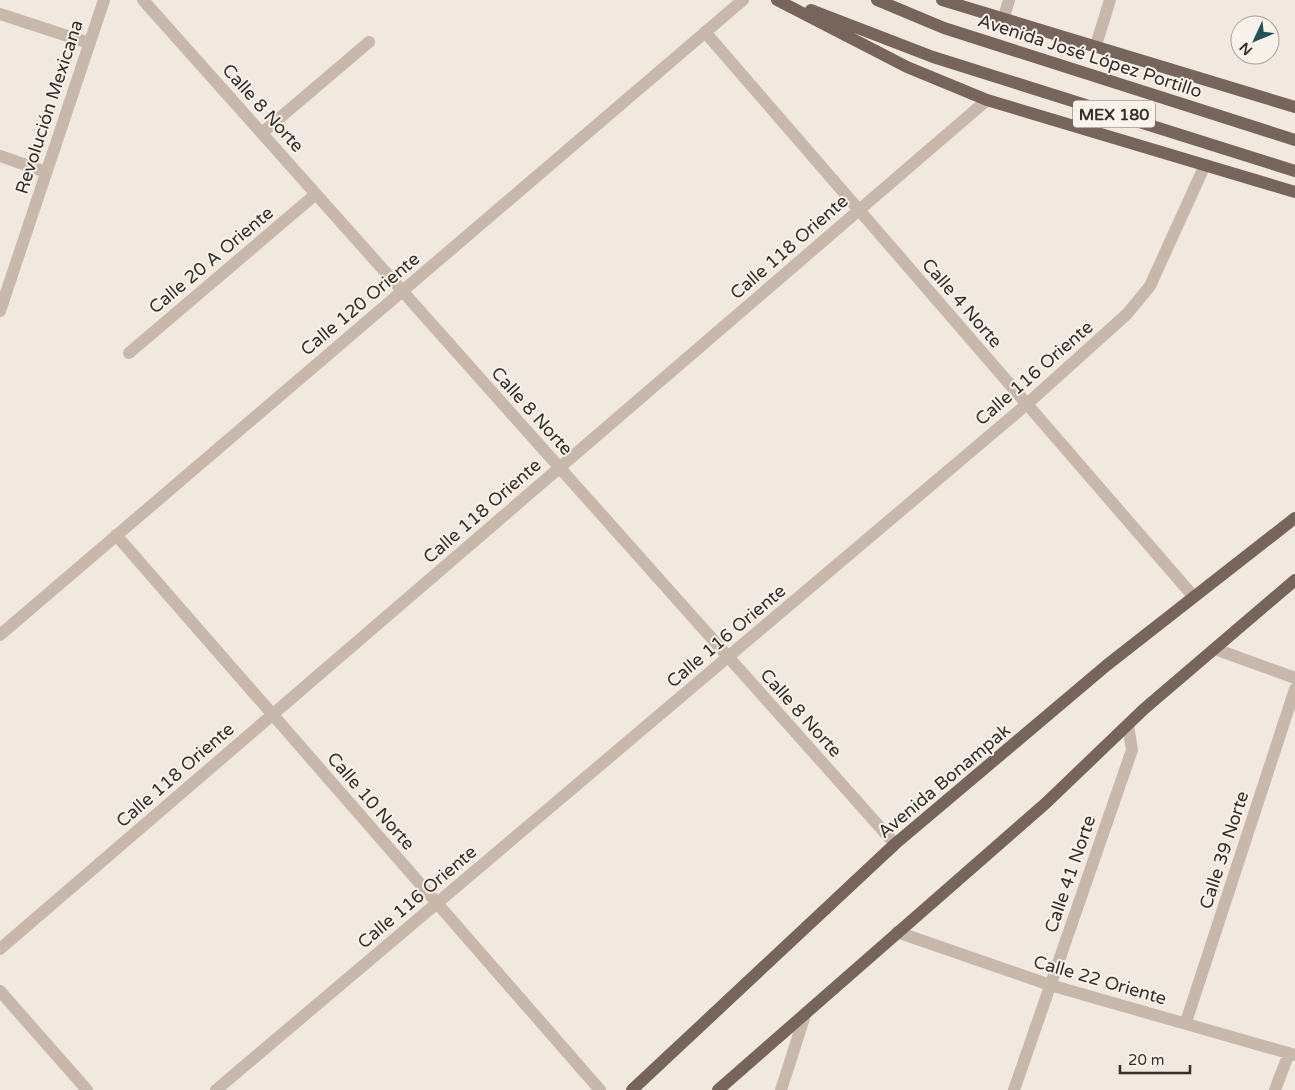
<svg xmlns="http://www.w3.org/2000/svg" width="1295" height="1090" font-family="'Varela Round',sans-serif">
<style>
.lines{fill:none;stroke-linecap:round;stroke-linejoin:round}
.minor{stroke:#c8b8ac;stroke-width:12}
.major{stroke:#77655c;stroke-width:12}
.labels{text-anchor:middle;stroke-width:4;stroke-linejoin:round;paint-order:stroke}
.shield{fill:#f8f2eb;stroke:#706964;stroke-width:1}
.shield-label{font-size:16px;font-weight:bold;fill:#362e2a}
.street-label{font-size:18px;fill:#362e2a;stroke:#f8f2eb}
</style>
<rect width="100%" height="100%" fill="#f1e8df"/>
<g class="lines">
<path class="minor" d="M143,0L895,844
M0,14L89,43
M1003,20L1009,0
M705,32L1193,596
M1096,45L1110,0
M262,133L369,42
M0,156L46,172
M0,311L104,0
M129,353L316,194
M116,535L600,1090
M0,635L743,0
M1215,649L1295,678
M897,932L1050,985L1295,1055
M0,949L987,100
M0,991L87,1090
M1186,1022L1295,689
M216,1090L1027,404L1127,314L1150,286L1205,165
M781,1090L805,1015
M1014,1090L1132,750L1128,725
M1275,1090L1289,1053"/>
<path class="major" d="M777,0L907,67L987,100L1295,192
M877,0L944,28L1295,140
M942,0L1295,107
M811,10L933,57L1295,171
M632,1090L895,844L1107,665L1295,518
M718,1090L1046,803L1144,709L1295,580"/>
</g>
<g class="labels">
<rect class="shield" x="1073" y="100.5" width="82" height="27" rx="4"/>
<g class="shield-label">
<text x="1114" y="120">MEX 180</text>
</g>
<g class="street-label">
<text transform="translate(1090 56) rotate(18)" y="6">Avenida José López Portillo</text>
<text transform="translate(49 107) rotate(-72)" y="6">Revolución Mexicana</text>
<text transform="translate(263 108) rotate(48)" y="6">Calle 8 Norte</text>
<text transform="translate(789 247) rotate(-41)" y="6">Calle 118 Oriente</text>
<text transform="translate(211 260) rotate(-40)" y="6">Calle 20 A Oriente</text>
<text transform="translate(962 303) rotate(49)" y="6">Calle 4 Norte</text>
<text transform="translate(360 304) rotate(-40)" y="6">Calle 120 Oriente</text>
<text transform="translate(1034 373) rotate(-41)" y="6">Calle 116 Oriente</text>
<text transform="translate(532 411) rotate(48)" y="6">Calle 8 Norte</text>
<text transform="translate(482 511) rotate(-41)" y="6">Calle 118 Oriente</text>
<text transform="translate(726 636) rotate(-40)" y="6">Calle 116 Oriente</text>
<text transform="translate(801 713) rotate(48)" y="6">Calle 8 Norte</text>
<text transform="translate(175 775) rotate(-41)" y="6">Calle 118 Oriente</text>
<text transform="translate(944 781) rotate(-40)" y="6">Avenida Bonampak</text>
<text transform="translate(371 801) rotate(49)" y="6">Calle 10 Norte</text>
<text transform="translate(1224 850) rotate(-72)" y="6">Calle 39 Norte</text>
<text transform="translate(1070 874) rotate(-71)" y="6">Calle 41 Norte</text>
<text transform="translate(417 897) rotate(-40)" y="6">Calle 116 Oriente</text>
<text transform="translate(1100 980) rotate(16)" y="6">Calle 22 Oriente</text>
</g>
</g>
<g transform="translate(1255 40) rotate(226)"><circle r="24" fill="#f8f2eb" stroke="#aaa49e"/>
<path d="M0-4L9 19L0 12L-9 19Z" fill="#235154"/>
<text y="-8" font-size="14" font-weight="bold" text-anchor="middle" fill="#362e2a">N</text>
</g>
<path d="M1120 1065v8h70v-8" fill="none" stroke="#362e2a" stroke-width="2.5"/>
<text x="1128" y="1065" font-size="15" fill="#362e2a" stroke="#f8f2eb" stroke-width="4" paint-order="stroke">20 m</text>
</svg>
